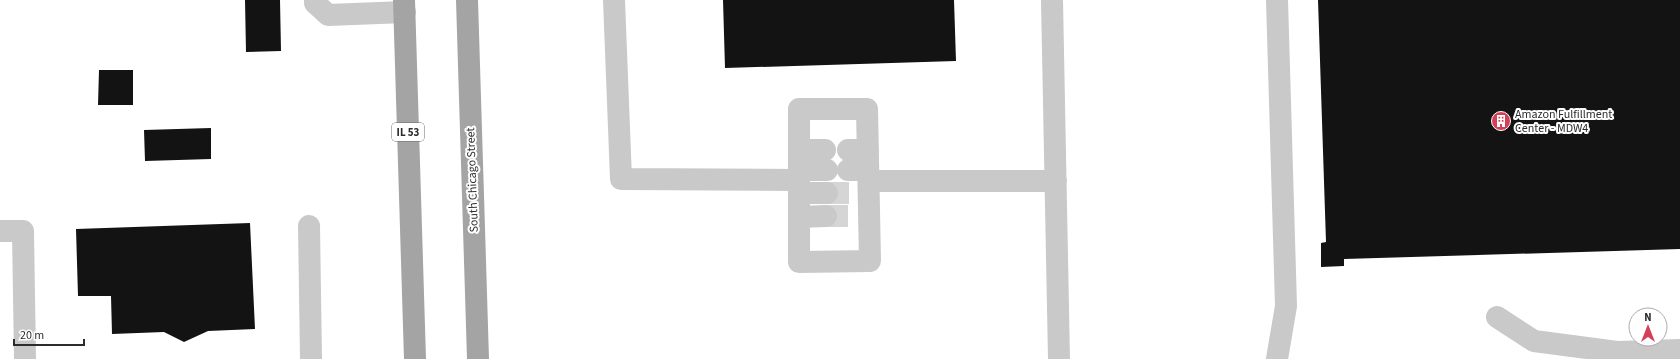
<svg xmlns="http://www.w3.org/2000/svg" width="1680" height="359" font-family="'Source Sans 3',sans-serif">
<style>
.building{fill:#131313}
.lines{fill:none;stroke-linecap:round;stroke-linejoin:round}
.minor-tunnel{stroke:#d5d5d5;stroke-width:22;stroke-dasharray:22 11;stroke-linecap:butt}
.minor{stroke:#c9c9c9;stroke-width:22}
.major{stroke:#a4a4a4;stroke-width:22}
.labels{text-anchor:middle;stroke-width:4;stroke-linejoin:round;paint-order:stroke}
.shield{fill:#fff;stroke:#6b6b6b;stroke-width:1}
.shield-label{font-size:11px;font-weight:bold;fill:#2c2c2c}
.poi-label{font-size:12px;fill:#2c2c2c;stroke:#fff;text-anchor:start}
.street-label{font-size:12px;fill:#2c2c2c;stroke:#fff}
</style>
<rect width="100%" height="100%" fill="#fff"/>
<path class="building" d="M245,0H280L281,51L246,52Z
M723,0H954L956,61L725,68Z
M1318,0H1680V249L1344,259V266L1321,267V243L1326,242Z
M99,70H133V105H98Z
M211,128V159L145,161L144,130Z
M250,223L255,329L208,331L184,342L164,332L112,334L111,296H78L76,229Z"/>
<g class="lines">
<path class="minor-tunnel" d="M827,193H850
M826,216H850"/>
<path class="minor" d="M315,0V3L328,15L405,12
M614,0L621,179L799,180
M1052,0L1059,359
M1277,0L1286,306L1277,359
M799,109H867L870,261L799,262Z
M799,150H825
M848,150H868
M799,170H827
M848,170H868
M869,181H1056
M799,193H827
M799,217L826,216
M309,226L311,359
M0,231H23L25,359
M1497,317L1534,341L1617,352L1680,350"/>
<path class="major" d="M404,0L415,359
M467,0L478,359"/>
</g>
<defs>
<g id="building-disc" transform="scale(1)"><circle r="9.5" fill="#d33f57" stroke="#fff"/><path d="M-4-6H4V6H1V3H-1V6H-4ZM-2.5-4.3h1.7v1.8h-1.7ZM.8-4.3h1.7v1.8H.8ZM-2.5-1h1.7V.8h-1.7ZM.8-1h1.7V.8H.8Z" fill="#fff"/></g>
</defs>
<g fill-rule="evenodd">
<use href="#building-disc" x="1501" y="121"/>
</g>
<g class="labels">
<rect class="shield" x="392" y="123" width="32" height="18" rx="3"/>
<g class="shield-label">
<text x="408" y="136">IL 53</text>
</g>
<g class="poi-label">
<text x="1515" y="118">Amazon Fulfillment<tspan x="1515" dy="14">Center - MDW4</tspan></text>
</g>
<g class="street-label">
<text transform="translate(472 180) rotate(-92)" y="4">South Chicago Street</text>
</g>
</g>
<g transform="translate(1648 327)"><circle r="19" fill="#ffffff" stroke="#ababab"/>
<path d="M0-3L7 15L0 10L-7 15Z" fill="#d33f57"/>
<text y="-6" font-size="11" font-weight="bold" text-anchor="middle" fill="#2c2c2c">N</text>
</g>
<path d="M14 339v6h70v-6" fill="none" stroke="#2c2c2c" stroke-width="2"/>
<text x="20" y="339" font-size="12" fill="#2c2c2c" stroke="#ffffff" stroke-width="3" paint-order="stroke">20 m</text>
</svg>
